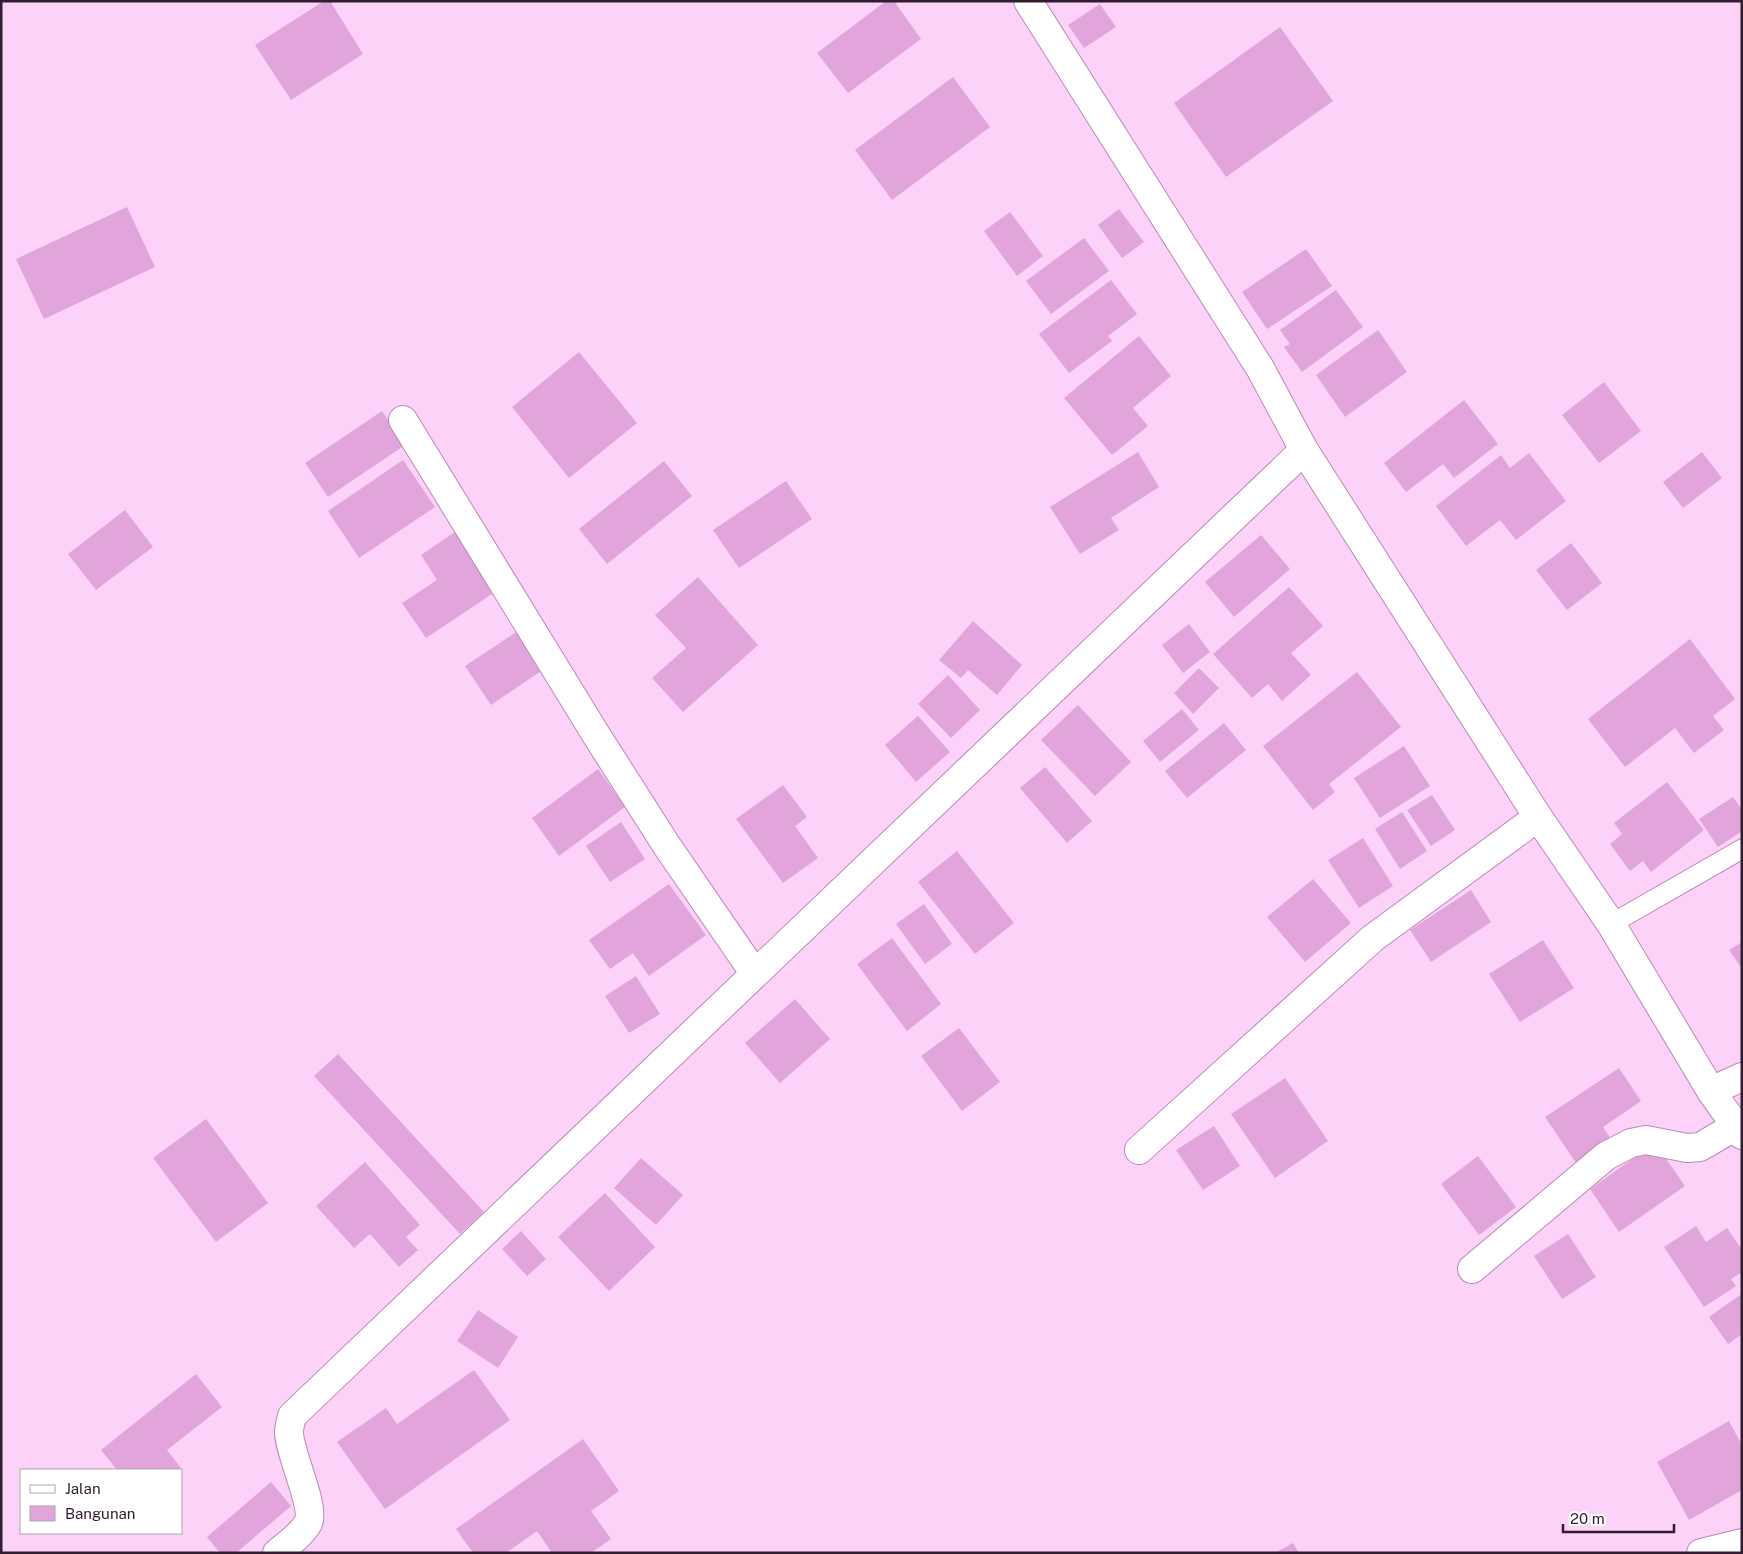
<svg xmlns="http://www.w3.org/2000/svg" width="1743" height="1554" font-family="'Public Sans',sans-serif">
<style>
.building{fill:#e1a5dc}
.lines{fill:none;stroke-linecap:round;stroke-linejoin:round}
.service-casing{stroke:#ba88b5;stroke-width:21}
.minor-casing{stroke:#ba88b5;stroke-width:30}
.tertiary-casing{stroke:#ba88b5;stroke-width:30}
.service{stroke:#fff;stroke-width:19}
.minor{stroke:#fff;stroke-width:28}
.tertiary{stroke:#fff;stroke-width:28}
</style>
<rect width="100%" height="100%" fill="#fcd2f8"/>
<path class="building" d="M324,1H330L363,54L291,100L255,45Z
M886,1H894L921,39L848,93L817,53Z
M1100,4L1116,27L1084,48L1068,25Z
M1280,27L1333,101L1226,177L1174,103Z
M953,77L990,127L892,200L855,150Z
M127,207L155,267L44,319L16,259Z
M1119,209L1144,242L1122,258L1098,225Z
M1010,212L1043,256L1017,276L984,231Z
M1084,238L1109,271L1051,314L1026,281Z
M1306,249L1332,286L1267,329L1242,292Z
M1111,280L1137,314L1108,336L1112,341L1069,373L1039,334Z
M1336,290L1363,327L1302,372L1284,347L1290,344L1280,330Z
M1378,330L1407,372L1345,417L1316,375Z
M1139,336L1171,376L1133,408L1148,426L1112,455L1064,398Z
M579,352L637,423L569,478L512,407Z
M1604,382L1641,431L1599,463L1562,415Z
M1464,400L1498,444L1454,478L1443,464L1406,492L1384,463Z
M382,411L405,445L328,497L305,463Z
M1138,452L1159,487L1111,518L1119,530L1080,554L1050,507Z
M1702,452L1722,478L1683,508L1663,482Z
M1529,453L1566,501L1516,540L1500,520L1466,546L1436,506L1501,455L1510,468Z
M403,460L435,507L359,558L328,511Z
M664,461L692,496L607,564L579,529Z
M786,481L812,519L739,568L713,530Z
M125,510L153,547L96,590L68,554Z
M455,532L495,592L426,638L402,603L437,580L421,555Z
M1261,535L1290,569L1234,617L1205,582Z
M1571,543L1602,583L1567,610L1536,570Z
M698,577L758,645L683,712L652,678L686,648L655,615Z
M1289,587L1323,626L1291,653L1311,675L1282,701L1268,684L1252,698L1213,654Z
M973,621L1022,665L997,695L968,670L961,678L939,660Z
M1189,624L1210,652L1183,673L1162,645Z
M518,631L544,669L491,705L465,666Z
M1690,639L1735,699L1713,716L1724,730L1694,753L1675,728L1625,767L1588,719Z
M1199,668L1219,688L1193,714L1174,693Z
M1357,672L1401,727L1329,784L1335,792L1313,810L1263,746Z
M948,675L980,710L951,738L918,704Z
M1078,705L1131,762L1095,796L1041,740Z
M1182,709L1199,730L1160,762L1143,741Z
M918,716L950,752L916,782L885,745Z
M1224,723L1246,750L1187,798L1165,771Z
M1404,746L1430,786L1380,818L1354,778Z
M1045,767L1092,821L1067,843L1020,788Z
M598,769L625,807L559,856L532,818Z
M1667,782L1704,830L1651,872L1643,861L1630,871L1610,844L1622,834L1614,823Z
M783,785L807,817L795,826L818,858L783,883L736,819Z
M1432,795L1455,830L1431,846L1407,810Z
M1733,797L1742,810V831L1718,847L1699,819Z
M1402,812L1427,851L1400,869L1375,829Z
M621,822L645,859L610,882L586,846Z
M1363,838L1393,886L1359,908L1328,860Z
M957,851L1014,923L975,954L918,882Z
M1313,879L1351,923L1305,962L1267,917Z
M669,884L706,935L649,976L633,953L610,969L589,940Z
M1471,890L1491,922L1431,962L1410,930Z
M924,904L952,944L925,964L896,924Z
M892,938L941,1004L907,1031L857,964Z
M1543,940L1574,988L1520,1022L1489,974Z
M1742,942V969L1729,950Z
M636,976L660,1014L629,1033L605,996Z
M795,999L830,1039L780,1083L745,1043Z
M959,1028L1000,1082L962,1111L921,1056Z
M338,1054L484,1212L460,1234L314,1076Z
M1619,1068L1641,1101L1603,1127L1611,1139L1576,1163L1545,1117Z
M1285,1078L1328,1141L1275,1178L1231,1114Z
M206,1119L268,1203L216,1242L153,1158Z
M1214,1126L1240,1166L1203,1190L1176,1150Z
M1655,1143L1685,1186L1619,1232L1590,1189Z
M1478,1156L1516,1207L1479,1235L1441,1184Z
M641,1158L683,1195L656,1225L614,1188Z
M365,1162L420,1225L406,1237L418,1250L399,1267L370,1234L354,1248L316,1206Z
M605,1193L655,1247L609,1291L558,1237Z
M1696,1226L1706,1242L1727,1228L1742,1250V1272L1731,1279L1736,1286L1704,1307L1664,1247Z
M521,1231L546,1259L527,1276L502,1249Z
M1568,1234L1596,1277L1562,1299L1534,1256Z
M1740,1295L1742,1297V1334L1728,1344L1709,1317Z
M478,1310L518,1337L498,1368L457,1341Z
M474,1370L510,1420L385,1509L337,1442L386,1408L397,1424Z
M196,1374L222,1407L167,1450L181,1468L178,1470H117L101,1450Z
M1729,1421L1742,1445V1490L1689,1520L1657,1462Z
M583,1439L619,1491L591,1511L611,1539L591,1553H552L537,1531L506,1553H473L456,1529Z
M271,1482L291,1506L236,1553H220L207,1537Z
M1293,1543L1299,1553H1275Z"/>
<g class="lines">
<g class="service-casing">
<path id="service" d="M1611,924L1742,849"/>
</g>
<g class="minor-casing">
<path id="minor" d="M403,420L595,733L667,846L755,974
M1711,1091L1742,1077
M1139,1150L1373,938L1538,817
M1472,1269L1606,1156L1631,1143L1646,1140L1687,1148L1700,1147L1736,1126
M277,1553C288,1544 301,1535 308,1523C316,1507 289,1453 289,1432C289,1427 291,1421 292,1416L1304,450
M1701,1553L1742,1543"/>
</g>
<g class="tertiary-casing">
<path id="tertiary" d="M1028,1L1260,368L1304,450L1538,817L1611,924L1711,1091L1742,1135"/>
</g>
<use href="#service" class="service"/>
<use href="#minor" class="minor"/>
<use href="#tertiary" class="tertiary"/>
</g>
<rect width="1743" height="1554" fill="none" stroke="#311d2f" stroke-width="5"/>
<rect x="20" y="1469" width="162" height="65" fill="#ffffff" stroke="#ada5ac"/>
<rect x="30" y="1485" width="25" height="8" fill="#ffffff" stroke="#ada5ac"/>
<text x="65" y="1494" font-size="15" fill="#311d2f">Jalan</text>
<rect x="30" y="1506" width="25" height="15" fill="#e1a5dc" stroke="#ada5ac"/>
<text x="65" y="1519" font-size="15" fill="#311d2f">Bangunan</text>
<path d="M1563 1524v8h111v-8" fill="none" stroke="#311d2f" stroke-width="2.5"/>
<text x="1570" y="1524" font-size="15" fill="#311d2f" stroke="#ffffff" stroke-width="4" paint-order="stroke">20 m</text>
</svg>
